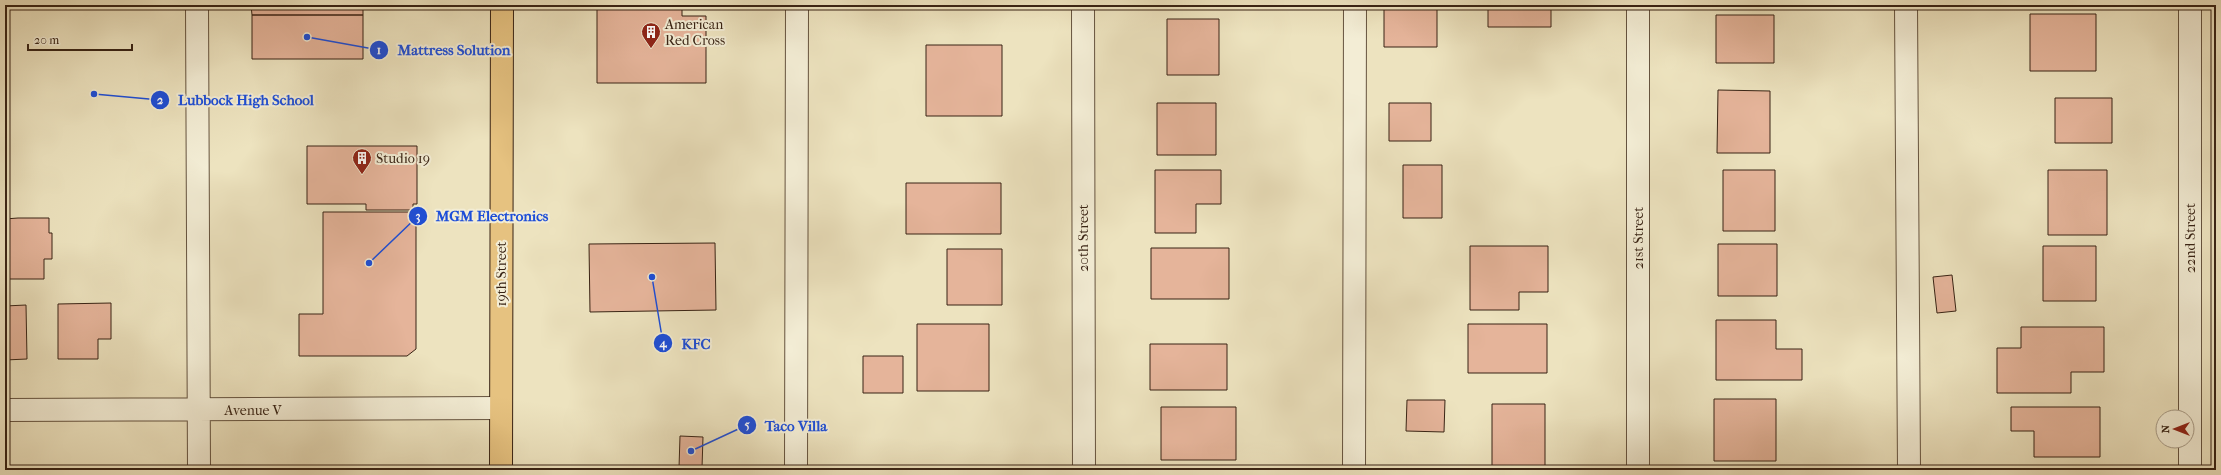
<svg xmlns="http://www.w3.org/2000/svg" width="2221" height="475" font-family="'IM FELL French Canon',serif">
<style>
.building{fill:#e5b49a;stroke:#382314}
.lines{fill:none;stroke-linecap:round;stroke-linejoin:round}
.minor-casing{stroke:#65533f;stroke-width:24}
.major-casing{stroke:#382314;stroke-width:24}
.minor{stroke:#f3edd5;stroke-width:22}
.major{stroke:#e6c280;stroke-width:22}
.labels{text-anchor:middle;stroke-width:4;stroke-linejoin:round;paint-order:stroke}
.poi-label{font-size:14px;fill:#382314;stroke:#f3edd5;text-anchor:start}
.street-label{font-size:14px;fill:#382314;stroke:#f3edd5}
.leader{fill:none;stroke:#1d4ed8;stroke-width:1.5}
.callout-dot{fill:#1d4ed8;stroke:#f3edd5;stroke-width:1.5}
.mark-label{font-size:12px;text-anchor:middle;font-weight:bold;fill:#fff}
.callout-label{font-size:15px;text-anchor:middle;font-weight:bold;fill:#1d4ed8;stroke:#f3edd5;stroke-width:4;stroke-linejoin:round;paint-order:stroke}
</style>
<rect width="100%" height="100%" fill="#ede3bf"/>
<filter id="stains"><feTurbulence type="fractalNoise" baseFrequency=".005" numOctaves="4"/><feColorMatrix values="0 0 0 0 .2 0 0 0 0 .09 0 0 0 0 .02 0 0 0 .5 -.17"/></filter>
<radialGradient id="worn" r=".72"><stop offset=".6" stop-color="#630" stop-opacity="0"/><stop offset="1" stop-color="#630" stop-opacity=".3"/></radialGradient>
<path class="building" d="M251,5H363V15H252Z
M597,5H682V16H706V83H597Z
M1384,5H1437V47H1384Z
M1488,5H1551V27H1488Z
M2030,14H2096V71H2030Z
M252,15H363V59H252Z
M1716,15H1774V63H1716Z
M1167,19H1219V75H1167Z
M926,45H1002V116H926Z
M1718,90L1770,91V153H1717Z
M2055,98H2112V143H2055Z
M1157,103H1216V155H1157Z
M1389,103H1431V141H1389Z
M307,146H417V204H413V210H366V204H307Z
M1403,165H1442V218H1403Z
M1155,170H1221V204H1196V233H1155Z
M1723,170H1775V231H1723Z
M2048,170H2107V235H2048Z
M906,183H1001V234H906Z
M323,212H416V349L407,356H299V314H323Z
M18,218H49V233H52V259H44V279H5V219Z
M715,243L716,310L590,312L589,244Z
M1718,244H1777V296H1718Z
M1470,246H1548V292H1519V310H1470Z
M2043,246H2096V301H2043Z
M1151,248H1229V299H1151Z
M947,249H1002V305H947Z
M1952,275L1956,311L1937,313L1933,277Z
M111,303V339H98V359H58V304Z
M26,305L27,359L5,360V306Z
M1716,320H1776V349H1802V380H1716Z
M917,324H989V391H917Z
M1468,324H1547V373H1468Z
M2021,327H2104V372H2071V393H1997V348H2021Z
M1150,344H1227V390H1150Z
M863,356H903V393H863Z
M1714,399H1776V461H1714Z
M1407,400H1445L1444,432L1406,431Z
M1492,404H1545V470H1492Z
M1161,407H1236V460H1161Z
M2011,407H2100V457H2034V431H2011Z
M680,436L703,437L702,468L735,470H614V466L679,468Z"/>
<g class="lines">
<g class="minor-casing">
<path id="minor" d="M197,5L199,470
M1083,5L1084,470
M1638,5V470
M1906,5L1909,470
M5,410L501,408
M796,470L797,5
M1354,470L1355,5
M2190,470V5"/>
</g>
<g class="major-casing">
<path id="major" d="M501,470L502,5"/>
</g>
<use href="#minor" class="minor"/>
<use href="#major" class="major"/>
</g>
<defs>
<g id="building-pin" transform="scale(1)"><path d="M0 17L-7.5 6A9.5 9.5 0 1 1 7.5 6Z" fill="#8f2418" stroke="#f3edd5"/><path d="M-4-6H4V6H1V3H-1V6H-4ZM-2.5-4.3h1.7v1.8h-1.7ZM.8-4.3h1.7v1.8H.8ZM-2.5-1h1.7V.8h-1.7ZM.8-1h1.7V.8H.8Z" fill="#fff"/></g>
</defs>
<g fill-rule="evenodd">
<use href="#building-pin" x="651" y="32"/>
<use href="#building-pin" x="362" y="158"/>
</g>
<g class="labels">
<g class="poi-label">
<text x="665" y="29">American<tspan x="665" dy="16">Red Cross</tspan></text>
<text x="376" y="163">Studio 19</text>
</g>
<g class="street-label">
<text transform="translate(1083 238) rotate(-90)" y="5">20th Street</text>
<text transform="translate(1638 238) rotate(-90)" y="5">21st Street</text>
<text transform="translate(2190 238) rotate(-90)" y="5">22nd Street</text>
<text transform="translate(501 274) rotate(-90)" y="5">19th Street</text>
<text x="253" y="415">Avenue V</text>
</g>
</g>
<path class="leader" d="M307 37L379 50M94 94L160 100M369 263L418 216M652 277L663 343M691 451L747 425"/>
<g class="callout-dot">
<circle cx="307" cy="37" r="4"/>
<circle cx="94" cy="94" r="4"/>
<circle cx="369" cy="263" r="4"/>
<circle cx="652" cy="277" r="4"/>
<circle cx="691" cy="451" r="4"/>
<circle cx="379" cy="50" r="10"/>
<circle cx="160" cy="100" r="10"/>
<circle cx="418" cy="216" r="10"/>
<circle cx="663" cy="343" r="10"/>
<circle cx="747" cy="425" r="10"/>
</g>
<g class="mark-label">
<text x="379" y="54">1</text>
<text x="160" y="104">2</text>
<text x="418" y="220">3</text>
<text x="663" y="347">4</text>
<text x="747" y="429">5</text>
</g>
<g class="callout-label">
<text x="454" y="55">Mattress Solution</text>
<text x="246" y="105">Lubbock High School</text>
<text x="492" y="221">MGM Electronics</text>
<text x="696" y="349">KFC</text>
<text x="796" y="431">Taco Villa</text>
</g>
<rect width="2221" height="475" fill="none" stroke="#ede3bf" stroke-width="20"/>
<rect x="6" y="6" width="2209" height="463" fill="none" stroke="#382314" stroke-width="2"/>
<rect x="10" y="10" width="2201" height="455" fill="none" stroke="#382314"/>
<g transform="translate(2175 429) rotate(270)"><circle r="19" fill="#f3edd5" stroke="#a89c88"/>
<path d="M0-3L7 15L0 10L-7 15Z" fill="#8f2418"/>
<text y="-6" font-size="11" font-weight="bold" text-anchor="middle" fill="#382314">N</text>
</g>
<path d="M28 44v6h104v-6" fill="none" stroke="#382314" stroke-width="2"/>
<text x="34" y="44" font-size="12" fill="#382314" stroke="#f3edd5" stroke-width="3" paint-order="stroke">20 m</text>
<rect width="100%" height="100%" filter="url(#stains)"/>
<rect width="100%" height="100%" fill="url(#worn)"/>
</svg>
